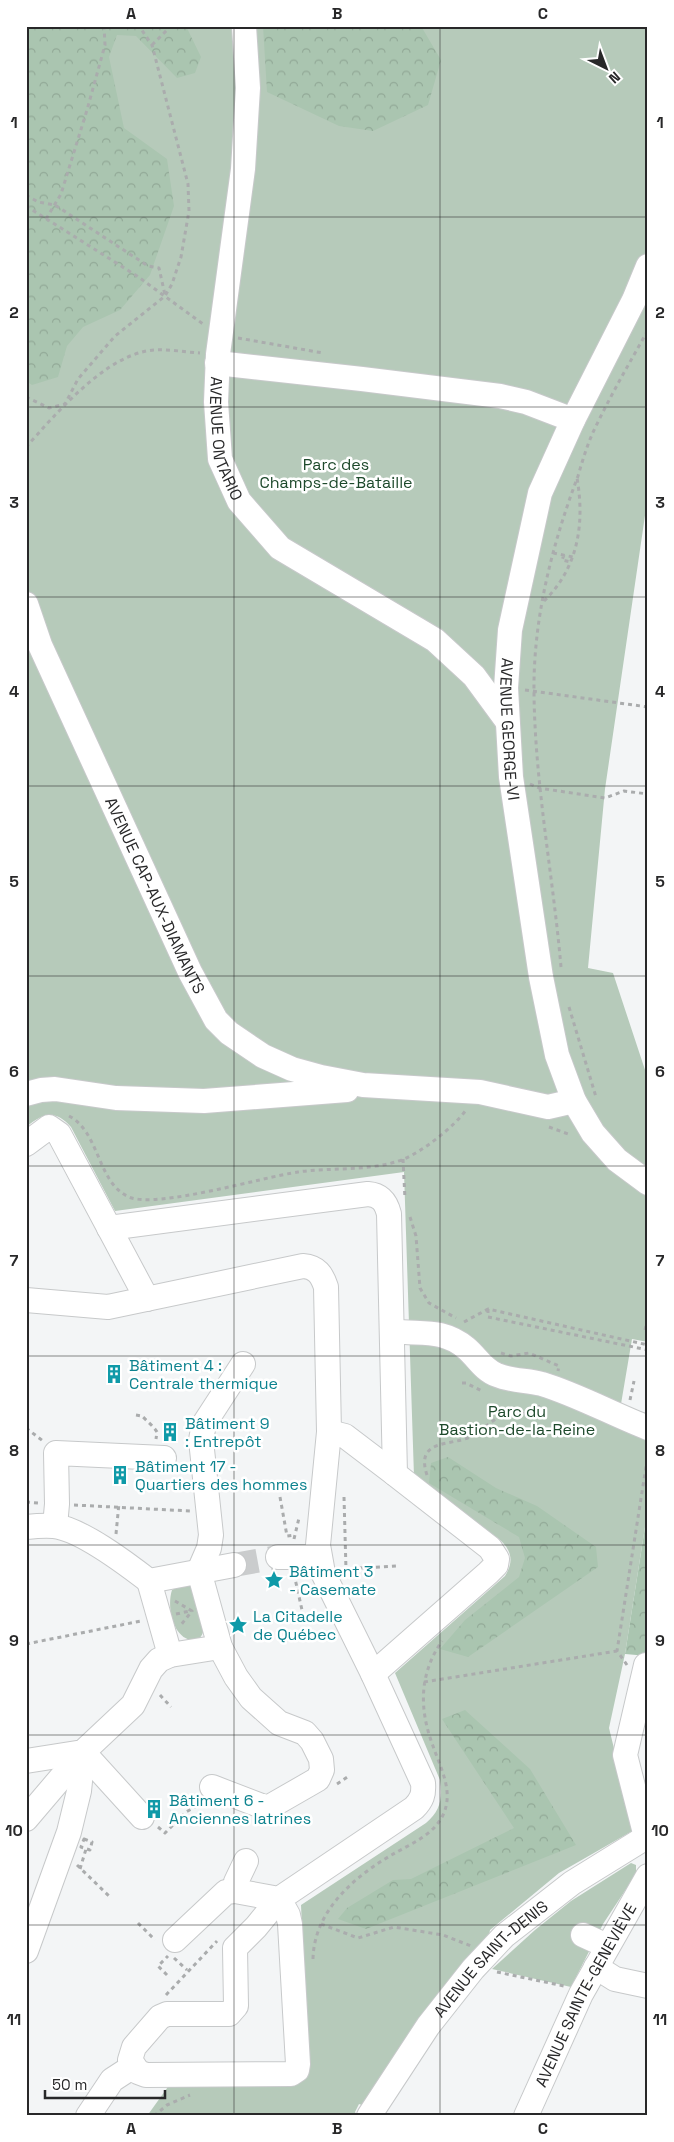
<svg xmlns="http://www.w3.org/2000/svg" width="674" height="2142" font-family="'Space Grotesk',sans-serif">
<style>
.green{fill:#b6caba}
.forest{fill:url(#forest-crowns)}
.lines{fill:none;stroke-linecap:round;stroke-linejoin:round}
.minor-tunnel{stroke:#cacccd;stroke-width:24;stroke-dasharray:24 12;stroke-linecap:butt}
.minor-casing{stroke:#c7c9ca;stroke-width:26}
.path{stroke:#aaacad;stroke-width:3;stroke-dasharray:4 4;stroke-linecap:butt}
.minor{stroke:#fff;stroke-width:24}
.grid{fill:none;stroke:#282829;stroke-width:1;stroke-opacity:0.55}
.labels{text-anchor:middle;stroke-width:5;stroke-linejoin:round;paint-order:stroke}
.street-label{font-size:16px;fill:#282829;stroke:#fff}
.park-label{font-size:16px;fill:#1d492b;stroke:#fff}
.culture-label{font-size:16px;fill:#0d838f;stroke:#fff;text-anchor:start}
.neatline{fill:none;stroke:#282829;stroke-width:2}
.grid-label{font-size:16px;text-anchor:middle;font-weight:bold;fill:#282829}
</style>
<defs>
<pattern id="forest-crowns" width="20" height="18" patternUnits="userSpaceOnUse" patternTransform="scale(1.25)"><rect width="20" height="18" fill="#aac5b0"/><path d="M2 6a3 3 0 1 1 6 0M12 15a3 3 0 1 1 6 0" fill="none" stroke="#92a997"/></pattern>
</defs>
<rect width="100%" height="100%" fill="#f3f5f6"/>
<path class="green" d="M35,26H648V495L605,789L588,968L613,973L648,1079V1342L632,1339L621,1404L648,1414V1508L625,1654L609,1728L634,1830L559,1873L490,1930L488,1940L416,2025L362,2105L359,2104L355,2112L357,2116H147L170,2084L308,2058L301,1905L426,1823C440,1811 443,1799 440,1780L395,1673L505,1576C514,1562 512,1550 499,1539L414,1476L404,1172L115,1211L71,1127C55,1109 43,1113 26,1127V39Z
M185,1583L194,1587C199,1603 212,1627 198,1640C174,1644 166,1608 172,1590Z
M631,1863L636,1865V1874L603,1924L571,1987L492,1969L535,1930L571,1901Z"/>
<path class="forest" d="M26,26H186L201,57L195,73L177,78L136,36L117,35L109,57L124,128L167,159L174,206L150,275L120,310L83,327L67,346L58,377L32,385L26,381Z
M263,26H421L441,60L428,105L373,131L339,126L267,92Z
M448,1457L496,1488L537,1506L596,1547L598,1567L468,1657L440,1649L465,1620L519,1577L525,1558L519,1537L429,1483L431,1463Z
M648,1508V1656L625,1654Z
M465,1710L530,1769L576,1845L366,1929L338,1919L347,1908L393,1880L411,1879L514,1828L442,1719Z"/>
<g class="lines">
<path class="minor-tunnel" d="M234,1565L278,1557"/>
<g class="minor-casing">
<g id="minor">
<path id="s1" d="M244,26L248,88L243,169L218,354L216,402L220,459L239,501L280,548L435,640L474,676L507,721"/>
<path id="s2" d="M648,266L634,300L573,420L540,493L510,630L506,688L511,777L541,977L557,1055L574,1101L593,1133L617,1160L648,1183"/>
<path d="M217,363L362,379L500,396L526,402L573,420"/>
<path id="s3" d="M26,604L40,645L190,972L216,1020L229,1033L263,1056L292,1069L321,1077L363,1085L480,1092L548,1107L574,1101"/>
<path d="M26,1094L41,1090L55,1089L116,1098L204,1101L347,1090"/>
<path d="M26,1144L49,1127L59,1134L147,1299"/>
<path d="M109,1228L368,1194C381,1195 386,1202 389,1214L395,1474L490,1548L497,1559L496,1565L488,1573L373,1674"/>
<path d="M26,1300L108,1307L303,1266C317,1267 322,1275 326,1287L329,1432L318,1545L323,1573L373,1674L423,1783C424,1794 422,1800 414,1808L279,1899L256,1927L235,1948L236,2006L229,2014H167L160,2017L134,2047L130,2060L138,2072L146,2075L291,2074L297,2070L298,2064L290,1924L288,1915L279,1899L235,1891L226,1892L175,1940"/>
<path d="M393,1331C420,1335 442,1328 466,1348C477,1357 483,1370 497,1375C511,1381 527,1380 542,1384C578,1395 612,1414 648,1428"/>
<path d="M329,1432L345,1436L395,1474"/>
<path d="M55,1526L57,1504L56,1453L164,1458"/>
<path d="M26,1527C35,1526 45,1525 54,1526C81,1529 127,1564 149,1581L234,1565"/>
<path d="M278,1557H319"/>
<path d="M149,1581L170,1655"/>
<path d="M646,1665L625,1755L646,1837"/>
<path d="M83,1752L142,1817"/>
<path d="M26,1761L83,1752L133,1705L151,1669L159,1660L170,1655L220,1647"/>
<path d="M212,1787L264,1807L271,1806L318,1779L322,1770L321,1759L312,1741L305,1733L279,1723L251,1698L236,1677L220,1647L199,1571L209,1548L211,1535L201,1440L204,1424L243,1364"/>
<path d="M26,1819L83,1752"/>
<path d="M235,1891L236,1882L246,1861"/>
<path d="M583,1935L607,1946"/>
<path d="M26,1951L69,1832L79,1791L83,1752"/>
<path d="M596,1967L615,1979L648,1986"/>
<path d="M88,2116L112,2080L132,2067"/>
<path id="s4" d="M369,2116L428,2026L473,1969L504,1936L572,1883L648,1836"/>
<path id="s5" d="M526,2116L581,1994L648,1876"/>
</g>
</g>
<path class="path" d="M152,45L171,26
M26,195L38,202L55,205L148,266L159,268L165,295
M26,206L137,276L203,324
M46,219L61,194L87,110L105,45L104,26
M238,338L323,353
M26,397L49,408L65,404L78,379L115,336L165,296L172,284L181,257L189,211L188,184L152,45L139,26
M26,447C55,415 99,363 142,352C160,347 182,352 200,353
M553,553L573,557
M564,555L562,560L571,562
M544,601C578,568 585,524 577,478
M525,690L648,707
M530,784L539,788L605,798L624,791L648,794
M561,967C553,875 535,785 534,693C533,619 552,545 578,476C583,459 588,442 596,426C612,393 630,362 648,330
M569,1007L596,1097
M69,1116C100,1132 97,1183 129,1197C157,1209 263,1177 298,1172C332,1167 371,1172 404,1159C423,1151 454,1127 466,1110
M549,1127L571,1135
M403,1159L405,1199
M410,1217L416,1236L420,1288L429,1303L456,1318
M488,1309V1317L648,1350
M464,1322L488,1309L648,1345
M645,1330L648,1317
M501,1353L511,1356L529,1353L559,1366L558,1371
M462,1383H466L482,1391
M630,1400L634,1381
M136,1415L142,1416C146,1420 155,1428 157,1432L156,1439
M26,1428L43,1441
M427,1475C415,1439 450,1446 470,1437C482,1431 491,1421 502,1415C511,1412 517,1414 525,1413C531,1412 537,1407 543,1405
M177,1485L186,1486
M280,1497L287,1536L295,1535
M344,1497L346,1570
M26,1502L38,1503
M74,1505L190,1511
M116,1534L119,1503
M294,1539L299,1518
M344,1569L397,1566
M294,1574L302,1610
M175,1601L192,1611L180,1626
M176,1614L190,1611
M26,1644L141,1621
M627,1665L617,1651L648,1454
M424,1682L617,1651
M160,1695L171,1707
M337,1784L349,1776
M158,1827L165,1833L186,1812L202,1803
M84,1839L92,1842L90,1850L81,1847Z
M77,1865L109,1896
M80,1869L86,1849
M138,1923L155,1940
M321,1924L358,1938L394,1927L443,1935L471,1946
M174,1958L187,1970
M313,1959C314,1910 356,1875 395,1853C413,1843 434,1834 443,1815C454,1792 441,1769 433,1746C419,1709 419,1674 442,1641
M497,1972L564,1986
M167,1975L158,1966L168,1956
M166,1995L217,1941
M154,2116L167,2105L190,2095"/>
<use href="#minor" class="minor"/>
</g>
<path class="grid" d="M234,26V2116M440,26V2116M26,217H648M26,407H648M26,597H648M26,786H648M26,976H648M26,1166H648M26,1356H648M26,1545H648M26,1735H648M26,1925H648"/>
<defs>
<g id="building-bare" transform="scale(1.5)"><path d="M-4-6H4V6H1V3H-1V6H-4ZM-2.5-4.3h1.7v1.8h-1.7ZM.8-4.3h1.7v1.8H.8ZM-2.5-1h1.7V.8h-1.7ZM.8-1h1.7V.8H.8Z" fill="#0f9aa8" stroke="#fff" stroke-width="2.5" paint-order="stroke"/></g>
<g id="sight-bare" transform="scale(1.5)"><path d="M0-6L1.8-2.2L6-1.7L2.9 1.2L3.7 5.4L0 3.3L-3.7 5.4L-2.9 1.2L-6-1.7L-1.8-2.2Z" fill="#0f9aa8" stroke="#fff" stroke-width="2.5" paint-order="stroke"/></g>
</defs>
<g fill-rule="evenodd">
<use href="#building-bare" x="114" y="1374"/>
<use href="#building-bare" x="170" y="1432"/>
<use href="#building-bare" x="120" y="1475"/>
<use href="#sight-bare" x="274" y="1580"/>
<use href="#sight-bare" x="238" y="1625"/>
<use href="#building-bare" x="154" y="1809"/>
</g>
<g class="labels">
<g class="street-label">
<text dy="6" stroke="none"><textPath href="#s1" startOffset="416">AVENUE ONTARIO</textPath></text>
<text dy="6" stroke="none"><textPath href="#s2" startOffset="491">AVENUE GEORGE-VI</textPath></text>
<text dy="6" stroke="none"><textPath href="#s3" startOffset="319">AVENUE CAP-AUX-DIAMANTS</textPath></text>
<text dy="6" stroke="none"><textPath href="#s4" startOffset="200">AVENUE SAINT-DENIS</textPath></text>
<text dy="6" stroke="none"><textPath href="#s5" startOffset="135">AVENUE SAINTE-GENEVIÈVE</textPath></text>
</g>
<g class="park-label">
<text x="336" y="470">Parc des<tspan x="336" dy="18">Champs-de-Bataille</tspan></text>
<text x="517" y="1417">Parc du<tspan x="517" dy="18">Bastion-de-la-Reine</tspan></text>
</g>
<g class="culture-label">
<text x="129" y="1371">Bâtiment 4 :<tspan x="129" dy="18">Centrale thermique</tspan></text>
<text x="185" y="1429">Bâtiment 9<tspan x="185" dy="18">: Entrepôt</tspan></text>
<text x="135" y="1472">Bâtiment 17 -<tspan x="135" dy="18">Quartiers des hommes</tspan></text>
<text x="289" y="1577">Bâtiment 3<tspan x="289" dy="18">- Casemate</tspan></text>
<text x="253" y="1622">La Citadelle<tspan x="253" dy="18">de Québec</tspan></text>
<text x="169" y="1806">Bâtiment 6 -<tspan x="169" dy="18">Anciennes latrines</tspan></text>
</g>
</g>
<rect width="674" height="2142" fill="none" stroke="#ffffff" stroke-width="55"/>
<g transform="translate(606 68) rotate(138)" stroke="#ffffff" stroke-width="4" paint-order="stroke">
<path d="M0-4L9 19L0 12L-9 19Z" fill="#282829"/>
<text y="-8" font-size="14" font-weight="bold" text-anchor="middle" fill="#282829">N</text>
</g>
<path d="M45 2090v8h120v-8" fill="none" stroke="#282829" stroke-width="2.5"/>
<text x="52" y="2090" font-size="15" fill="#282829" stroke="#ffffff" stroke-width="4" paint-order="stroke">50 m</text>
<rect x="28" y="28" width="618" height="2086" class="neatline"/>
<g class="grid-label">
<text x="131" y="19">A</text>
<text x="337" y="19">B</text>
<text x="543" y="19">C</text>
<text x="14" y="128">1</text>
<text x="660" y="128">1</text>
<text x="14" y="318">2</text>
<text x="660" y="318">2</text>
<text x="14" y="508">3</text>
<text x="660" y="508">3</text>
<text x="14" y="697">4</text>
<text x="660" y="697">4</text>
<text x="14" y="887">5</text>
<text x="660" y="887">5</text>
<text x="14" y="1077">6</text>
<text x="660" y="1077">6</text>
<text x="14" y="1266">7</text>
<text x="660" y="1266">7</text>
<text x="14" y="1456">8</text>
<text x="660" y="1456">8</text>
<text x="14" y="1646">9</text>
<text x="660" y="1646">9</text>
<text x="14" y="1836">10</text>
<text x="660" y="1836">10</text>
<text x="14" y="2025">11</text>
<text x="660" y="2025">11</text>
<text x="131" y="2134">A</text>
<text x="337" y="2134">B</text>
<text x="543" y="2134">C</text>
</g>
</svg>
